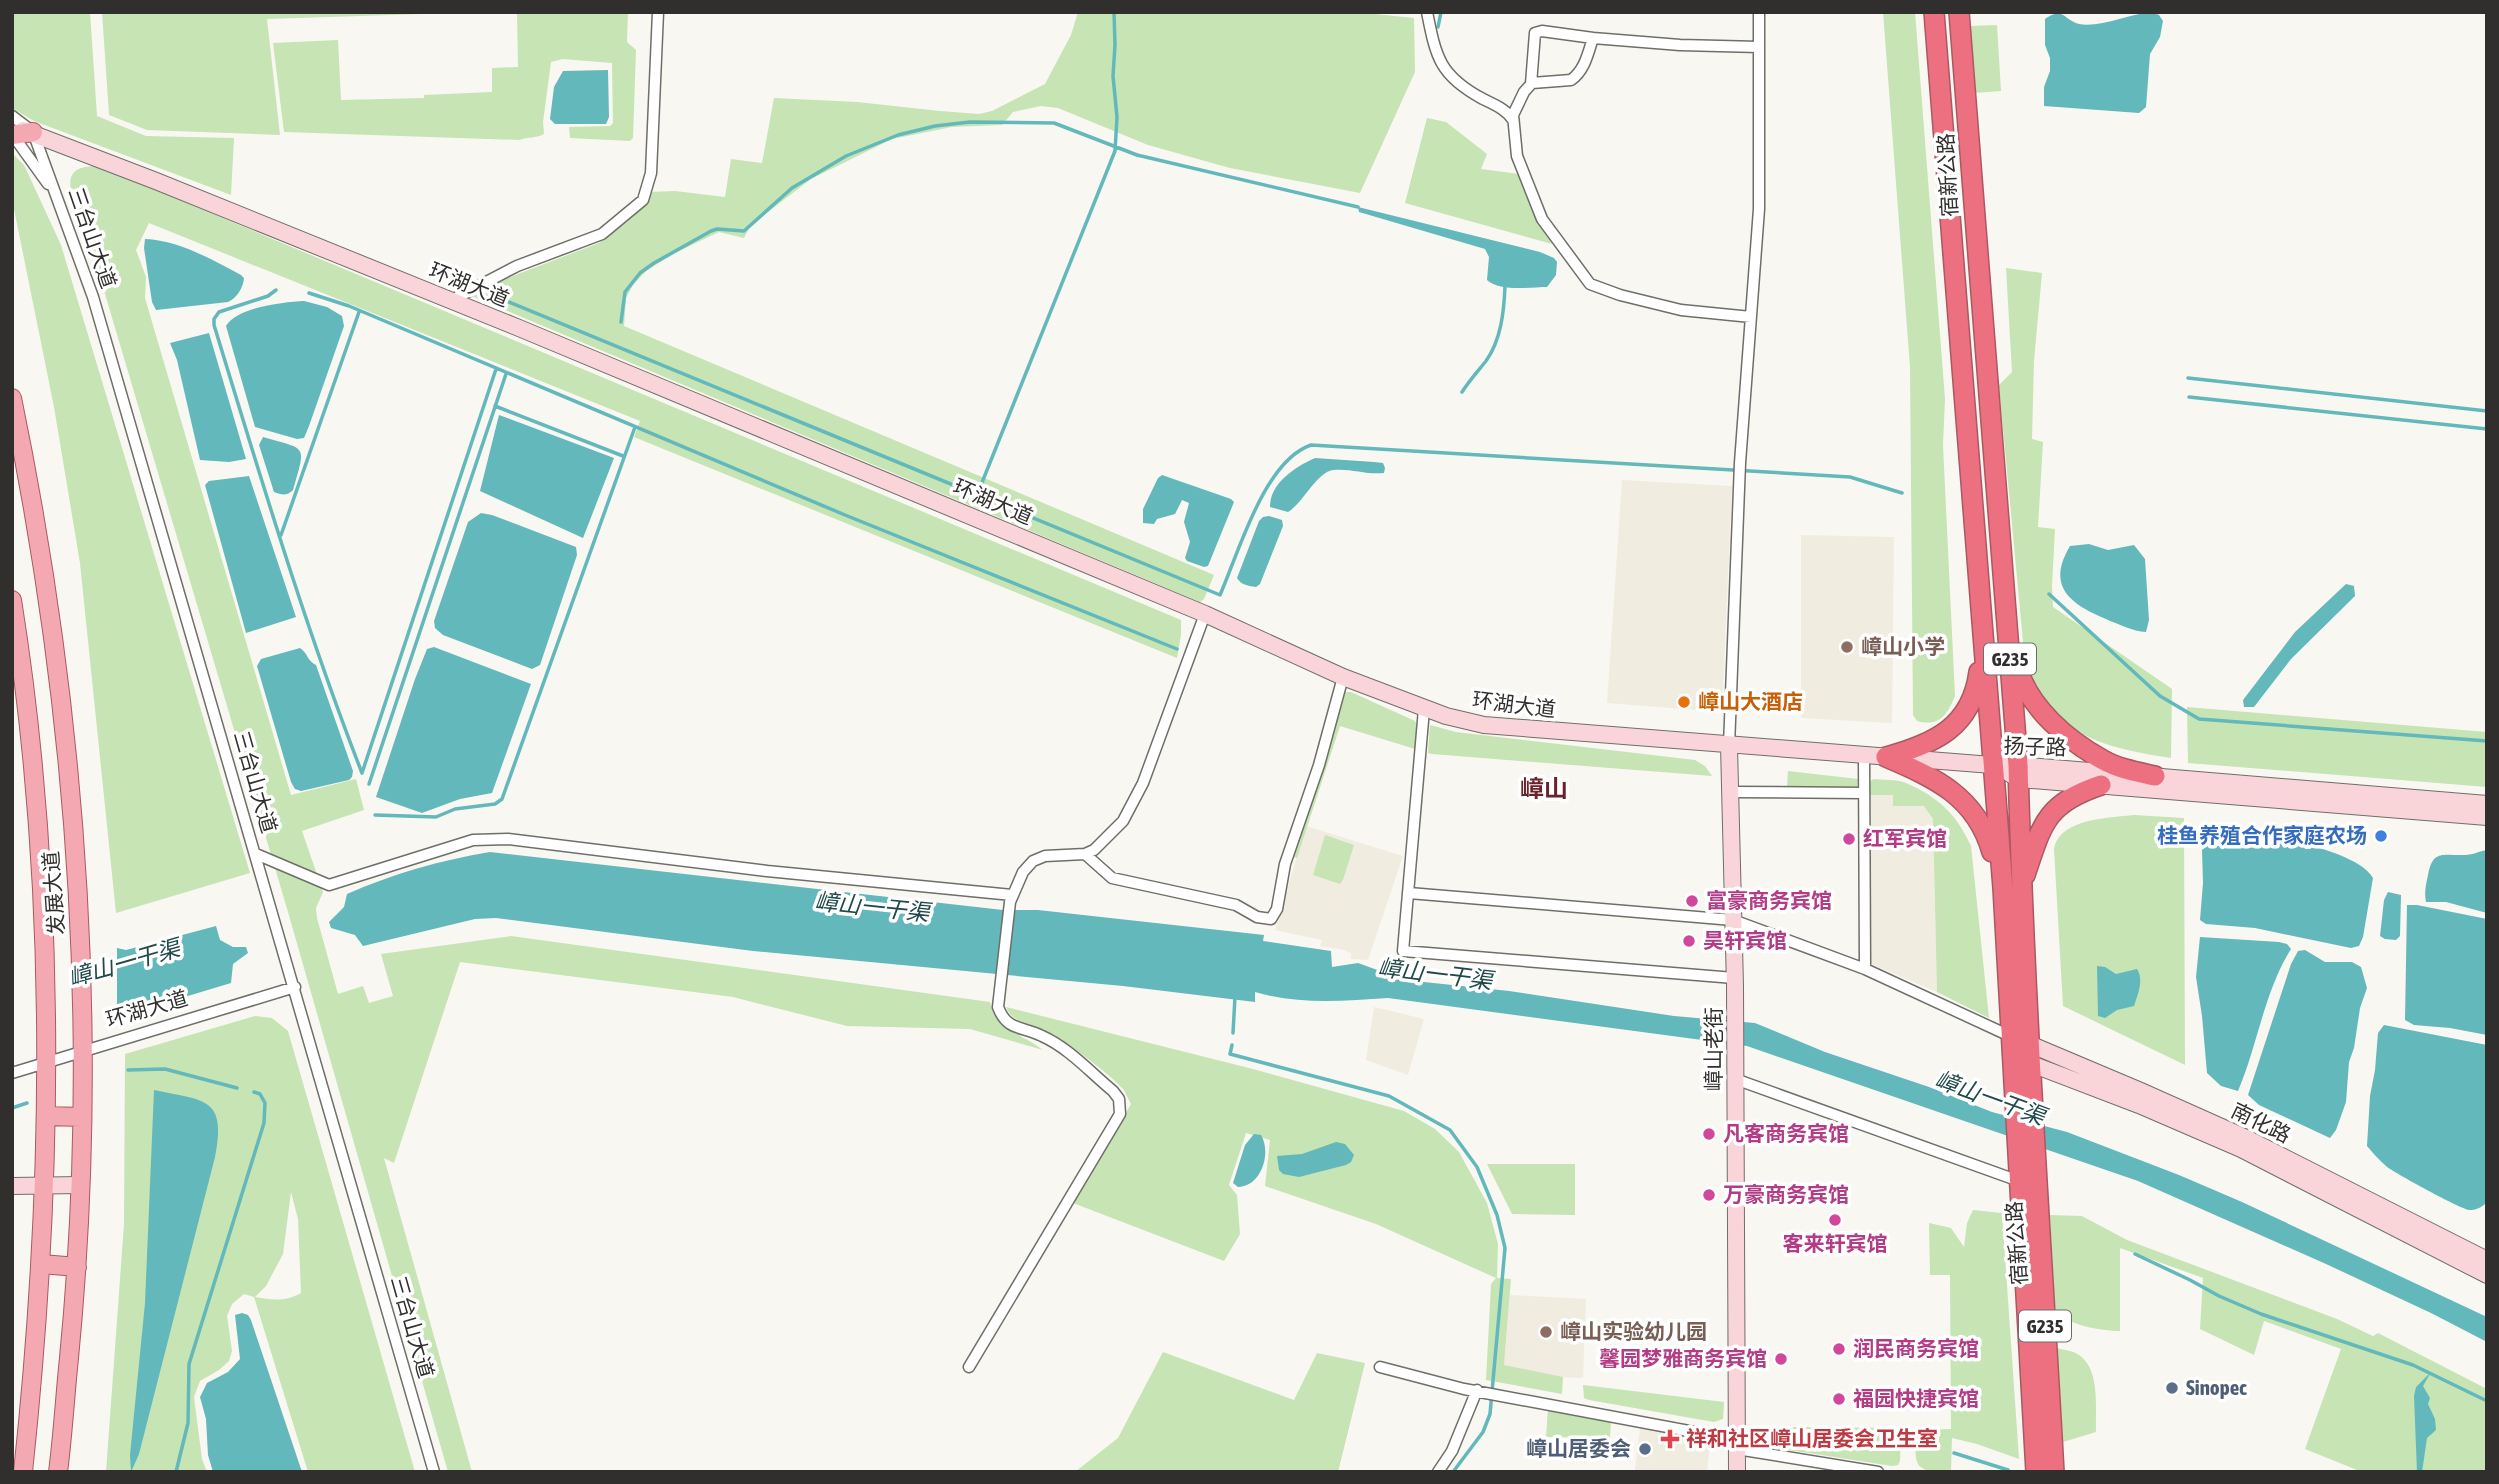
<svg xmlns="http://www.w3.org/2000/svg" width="2499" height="1484" font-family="'Asap Condensed','Noto Sans SC',sans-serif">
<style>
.built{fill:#f1ece0}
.green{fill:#c6e4b4;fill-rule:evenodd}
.water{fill:#62b8bb}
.pier{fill:#f9f7f2}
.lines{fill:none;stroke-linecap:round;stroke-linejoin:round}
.stream{stroke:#62b8bb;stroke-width:3.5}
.street-casing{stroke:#6f6e69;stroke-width:13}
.secondary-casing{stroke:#6f6e69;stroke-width:18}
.primary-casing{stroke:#aa5962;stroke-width:20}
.highway-casing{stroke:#aa5962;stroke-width:22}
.street{stroke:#fff;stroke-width:10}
.secondary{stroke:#f9d4d9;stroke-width:16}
.primary{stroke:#f4a9b2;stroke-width:18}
.highway{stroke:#ec707f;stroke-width:19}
.education-dot{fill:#8d6e63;stroke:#fff;stroke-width:2.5}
.food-dot{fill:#e8710a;stroke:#fff;stroke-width:2.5}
.shop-dot{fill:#3f7fe0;stroke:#fff;stroke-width:2.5}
.hotel-dot{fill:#d1479c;stroke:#fff;stroke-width:2.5}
.service-dot{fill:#5c6f8a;stroke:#fff;stroke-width:2.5}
.health-dot{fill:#e0444e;stroke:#fff;stroke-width:2.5}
.labels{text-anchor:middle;stroke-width:7;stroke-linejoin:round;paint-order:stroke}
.shield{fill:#fff;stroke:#6e6d6c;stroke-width:2}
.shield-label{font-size:19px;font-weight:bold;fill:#302f2d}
.street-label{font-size:21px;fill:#302f2d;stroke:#fff}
.education-label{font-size:21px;font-weight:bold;fill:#785e54;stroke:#fff;text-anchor:start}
.food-label{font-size:21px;font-weight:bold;fill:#c56008;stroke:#fff;text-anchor:start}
.shop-label{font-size:21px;font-weight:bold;fill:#366cbe;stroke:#fff;text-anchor:end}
.hotel-label{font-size:21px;font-weight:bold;fill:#b23c85;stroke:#fff;text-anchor:start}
.service-label{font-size:21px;font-weight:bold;fill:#4e5e75;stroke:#fff;text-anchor:start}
.health-label{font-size:21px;font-weight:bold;fill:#be3a42;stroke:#fff;text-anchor:start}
.water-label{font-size:23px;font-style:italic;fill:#20494a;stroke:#fff}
.quarter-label{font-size:24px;font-weight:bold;fill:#69232a;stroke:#fff}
</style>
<rect width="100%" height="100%" fill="#f9f7f2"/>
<path class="built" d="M1622,480L1732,486L1722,712L1607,703Z
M1801,535L1894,537L1892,723L1801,718Z
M1870,795H1893V806H1925L1933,819L1937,992L1871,964Z
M1306,826L1403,856L1368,960L1351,959V953L1344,950L1320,946L1322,940L1275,930Z
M1374,1007L1424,1019L1408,1075L1366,1060Z
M1510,1295L1586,1299L1583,1378L1556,1377L1504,1365Z
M1640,1429L1711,1437L1707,1472L1635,1470Z"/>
<path class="green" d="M12,12H90L97,116L146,136L234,138L231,195L34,121L12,108Z
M102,12H484L267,19L280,135L147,130L109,115Z
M517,12H628L627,42L636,50L633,138L630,141L570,138L569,127L610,126L613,123L612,63L563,59L551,62L543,122L544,134C538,138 527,137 520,140L284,132L273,43L338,40L341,100L424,98V95L492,92V68L518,67Z
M1078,12H1355L1414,18L1415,72L1360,193L1230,168L1148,145L1058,108L1041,106L1013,112L1002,125L952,127L892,139L811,179L751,225L744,238L719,232L675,253L646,271L633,285L626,298L624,326L1214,575L1204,599L1200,602L472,296L505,279L599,243L647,203L651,192L675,191L725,197L731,159L762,163L774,98L857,102L940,111L979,114L992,111L1045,84L1071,35Z
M1883,12H1915L1945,399L1943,445L1955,696C1947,715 1940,727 1917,721L1913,715L1910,367Z
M1997,25L2001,91L1974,93L1970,26Z
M1427,118L1446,122L1487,154L1481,169L1519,174L1534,215L1552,244L1405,203Z
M12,153L24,165L61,245L250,873L116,913L80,563L54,407L12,199Z
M92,166L101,167L1181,620V635L1177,658L634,437L640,421L149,223L136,250L146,277L145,298L291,795L356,779L364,810L302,831L323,892L316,908L317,918L338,994L363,986L369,1003L393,996L381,954L511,936L990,1002C999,1033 1020,1032 1043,1050L970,1029L847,1026L733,997L460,962L394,1163L384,1158L472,1472H448L288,912L92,250C86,235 64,189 72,175C76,168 84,167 92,166Z
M2006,268L2042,273L2034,361L2032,439L2043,442L2038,527L2055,529L2052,586L2053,607L2172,689L2171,758C2133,752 2089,745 2059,718C2045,706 2036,689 2026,674L1999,385L2012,372Z
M1345,692H1351L1415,721L1417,726L1415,749L1340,726L1297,858L1291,856Z
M2187,707L2487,732V787L2188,763Z
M1430,725L1456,732L1695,760L1705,766L1712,776L1432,754L1428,753Z
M1788,771L1858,779L1857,788L1787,787Z
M1873,779C1883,780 1897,779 1906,783C1938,797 1956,813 1971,846L1989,1018L1937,992L1933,819L1924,806H1893V795H1870V782Z
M2134,815L2184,818L2185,1065L2063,1006L2054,849C2060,818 2109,818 2134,815Z
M1325,835L1354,845L1343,880L1340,884L1313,875Z
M1006,1007L1253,1069L1404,1111L1435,1129L1459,1152L1487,1203L1498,1244L1497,1278L1511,1279L1504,1365L1563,1377L1562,1394L1486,1380L1491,1284L1496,1278L1376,1224L1265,1186L1270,1140L1246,1133L1229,1185L1237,1195L1240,1234L1224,1261L1073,1203L1131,1104C1128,1099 1126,1093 1123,1089C1114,1078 1065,1040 1053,1034C1037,1026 1013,1025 1006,1007Z
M255,1016L272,1018L288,1031L415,1472H308L254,1297L244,1294L232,1304L227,1316L232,1351L229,1361L219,1370L200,1381L194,1397L202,1459L207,1472H106L124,1224L125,1054ZM291,1192L298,1219L301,1293C285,1302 273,1300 255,1297L266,1286L283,1254Z
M1487,1164H1575V1215L1512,1214Z
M1973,1210L2002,1213L2019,1459L1977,1444L1952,1438L1951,1472C1912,1472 1915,1467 1916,1430L1951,1429L1950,1275H1930L1929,1223L1951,1228L1964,1247L1967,1223Z
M2050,1215L2082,1216L2127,1240L2337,1319L2373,1336L2378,1333L2487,1389V1472H2362L2305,1449L2341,1349L2264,1321L2254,1355L2200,1329L2203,1278L2120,1248V1331C2103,1331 2062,1325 2055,1308Z
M2057,1348C2064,1350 2074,1351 2079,1355C2101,1370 2095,1410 2096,1432L2063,1442Z
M1163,1352L1294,1400L1317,1353L1365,1363L1338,1472H1075L1118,1438Z
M1583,1385L1724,1402L1723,1419L1714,1422L1589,1400L1584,1398Z
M1548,1409L1611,1421L1610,1438L1546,1437Z
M1762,1427L1901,1428L1900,1461L1898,1465L1892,1466L1763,1446L1760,1442Z"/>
<path class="water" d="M2151,12L2159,15L2163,21L2160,37L2150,54L2146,107L2139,113L2044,106V87L2050,71V58L2045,45V19C2064,6 2063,20 2079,24C2099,28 2130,14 2151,12Z
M608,70L609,117L606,124H555L550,119L554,87L563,71Z
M1358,207L1540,252L1554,258L1557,262L1556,275L1547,287C1531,287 1500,292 1487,280L1489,257L1485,249L1359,212Z
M145,239C178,240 213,260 241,275L244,278C243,288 237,298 228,302L156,310L152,302L144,248Z
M304,301L327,307L342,316L344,326L309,426L304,438L297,439L255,427L226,326C237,307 284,302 304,301Z
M209,333L246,459L229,462L200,460L177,360L170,343Z
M499,415L614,458L583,538L480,491Z
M263,437C308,450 306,444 293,490C287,496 282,495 274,492L259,445Z
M1315,458L1374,462L1383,463L1385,468L1384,473C1367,475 1350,468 1333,470C1317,472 1303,503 1288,512L1270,507C1270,483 1295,467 1315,458Z
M1162,475L1231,499L1234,502L1208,566L1204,567L1187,561L1185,558L1190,542L1184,522L1189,503L1182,500L1175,514L1157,519L1154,524L1143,523V509L1158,478Z
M249,476L296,617L246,633L205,485L209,481Z
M481,513L492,515L576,547L577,555L540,665L532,669L443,635L435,628L434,621L468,522Z
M1269,516L1282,520L1283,526L1260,584L1256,587C1249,586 1241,585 1237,578L1259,521L1263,517Z
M2089,544L2108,550L2134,545L2145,559L2149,620L2146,632C2132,631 2121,625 2108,620C2072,605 2045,588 2070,546Z
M2346,584L2354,586L2355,596L2291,659L2254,707H2244L2243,700L2295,632Z
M434,647L531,684L492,793L460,799L422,813L376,797L415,679L427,649Z
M300,648C308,653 307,661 316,665L353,771L352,777L349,780L301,791L295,789L291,782L257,666L261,659Z
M2259,835C2287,839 2359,853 2373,878L2363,937L2359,946L2351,948L2255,928L2206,924L2200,920L2203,883L2202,850L2206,846H2225Z
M2487,850V913L2446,902H2426C2424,893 2426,884 2428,875C2433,849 2443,856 2465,855C2473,855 2479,851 2487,850Z
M490,852L1003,910H1038L1264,935L1263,941L1331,951L1332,967L1358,963L1405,980L1509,991L1674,1016L1755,1023L1825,1052L1929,1087L1992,1112L2067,1132L2179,1175L2242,1202L2487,1317V1342L2431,1313L2326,1264L2138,1181L1747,1046L1388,998C1343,1001 1299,1005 1255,992V1002L1123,986L753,951L496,918L475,919L363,946L355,935L331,928L329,922L344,907L347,894C392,874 441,860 490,852Z
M2388,892L2401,895L2400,936L2396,940L2385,939L2380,936L2384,900Z
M2407,905H2417L2487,919V1035L2450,1028L2414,1025L2405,1020Z
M216,926L220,940L233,947H246L248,953L233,964L231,983L12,1049V981L117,948L126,950Z
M2200,937L2279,942L2287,944L2291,949C2264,992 2258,1044 2238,1091L2221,1086L2207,1073L2202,1016L2196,977Z
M2305,950L2325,962H2352L2361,967L2367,988L2360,1008L2354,1048L2349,1062L2346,1102L2336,1130L2330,1138L2259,1105L2248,1095L2291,964L2298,951Z
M2097,966L2105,967L2116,974L2137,969C2144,980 2138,994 2134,1006L2117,1010L2105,1018L2098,1016Z
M2384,1025L2487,1045V1190L2485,1204C2480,1208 2476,1210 2469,1210C2461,1209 2394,1173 2386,1166C2379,1160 2373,1153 2367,1146L2370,1096L2375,1070L2378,1033Z
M154,1090C204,1101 227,1096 215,1157L139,1454L131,1472L130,1455L145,1303Z
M1254,1134L1261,1135C1272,1153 1261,1187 1238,1187L1233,1183L1245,1145Z
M1336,1142L1345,1144L1354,1155L1351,1162L1346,1165L1299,1177L1283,1174L1279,1170L1277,1156L1302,1154Z
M242,1313L248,1315L251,1320L302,1472H213L208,1455L206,1419L200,1397L207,1383L228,1372L240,1359L235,1315Z
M2431,1372L2423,1386L2430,1398L2428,1404L2435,1419L2436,1430L2427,1438L2422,1472H2417L2414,1396L2416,1387Z"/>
<path class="pier" d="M117,945V1020L12,1053V977Z"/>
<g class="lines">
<path class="stream" d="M1438,27L1441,12
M276,290L268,296L219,312L214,319V325C260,475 305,627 362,773L496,369
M309,293L349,306L845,515L1177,649
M492,295L1220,595C1239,552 1264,461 1311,445L1850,477L1902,493
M621,322L625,292L640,273L654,263L711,231L717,229L744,231L792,188L846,156L898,135L935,126L970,122L1054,123L1137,155L1358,207
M2188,378L2487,411
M1462,392C1469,381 1478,371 1486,361C1501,340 1504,312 1505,286
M2189,397L2487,429
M495,406L623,456
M977,495L1115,151L1117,117L1113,76L1115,45L1114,12
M281,535L359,312
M2049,594L2160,696L2199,719L2487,741
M369,784L506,374
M375,815L436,817L455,809L495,804L502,799L635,427
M12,861V865
M1233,1033L1235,997
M1232,1045L1230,1054L1389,1096L1450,1130L1477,1167L1497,1215L1505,1248L1490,1414L1483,1432L1453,1472
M128,1070L165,1069L237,1088
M12,1108L27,1103
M2135,1254L2190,1280L2219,1296L2261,1314L2413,1365L2487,1401
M1954,1453L2008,1470
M176,1472L188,1423L189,1364L264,1123L265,1103L260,1094L254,1092"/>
<g class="street-casing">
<path id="street" d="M1427,12C1436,58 1440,76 1483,99C1495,105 1506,109 1513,120
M1531,84L1535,33L1542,31L1593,38
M12,116L33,132L93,297L434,1472
M12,134L48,184
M452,300L517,266L602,234L643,200L651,173L658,12
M1751,317L1681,310L1620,295L1590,284L1542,219L1517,156L1513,115L1524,92L1532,83L1571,80C1585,70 1588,53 1593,38L1680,45L1759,47
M1424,709L1403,951L1734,978
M1729,746L1740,463L1759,209V12
M1864,755L1865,969
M1730,792L1864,793
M256,854L329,885L473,840L508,839L767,871L1012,895
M1085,854L1112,878L1236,905L1257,917L1271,919L1277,909L1285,864L1319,765L1343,677
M1409,893L1733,920L1865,969L2010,1036
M12,1073L295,987
M1735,1079L2019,1181
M969,1367L1120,1114L1119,1099L1113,1091C1091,1073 1069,1048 1042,1036C1022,1026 1007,1031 998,1007L1010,902L1023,872L1033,861L1045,856L1085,854L1094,850L1123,821L1143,783L1205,614
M1380,1367L1464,1389L1737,1440
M1737,1449L1878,1472
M1438,1472L1452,1451L1477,1390"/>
</g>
<g class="secondary-casing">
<path id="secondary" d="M23,130L156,181L519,328L1205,614L1343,677L1446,716L1484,725L1992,765H2018L2487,804
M1729,746L1735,986L1737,1472
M2010,774L2019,779L2487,817
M2020,1040L2141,1091L2244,1137L2487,1260
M2021,1060L2139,1105L2241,1149L2487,1275
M12,1186L81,1185"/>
</g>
<g class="primary-casing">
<path id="primary" d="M12,135L33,132
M12,398C77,713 100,1038 69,1358C65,1396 63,1434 58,1472
M12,600C58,888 54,1182 23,1472
M46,1116L82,1117
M42,1264L77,1267"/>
</g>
<g class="highway-casing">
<path id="highway" d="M1934,12L2003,888L2036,1472
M1959,12L2018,765C2024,1001 2041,1236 2054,1472
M2017,667C2029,708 2067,740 2103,760C2119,769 2137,772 2155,776
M1886,757C1935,778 1976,796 1992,852
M1886,757C1934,744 1972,727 1979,672
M2025,875C2042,824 2046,803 2101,785"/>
</g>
<use href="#street" class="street"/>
<use href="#secondary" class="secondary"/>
<use href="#primary" class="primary"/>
<use href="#highway" class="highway"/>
</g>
<g class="education-dot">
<circle cx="1847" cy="647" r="7"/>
<circle cx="1546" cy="1332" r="7"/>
</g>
<circle class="food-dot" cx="1684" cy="702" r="7"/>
<circle class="shop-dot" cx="2381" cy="836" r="7"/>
<g class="hotel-dot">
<circle cx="1849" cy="839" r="7"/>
<circle cx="1692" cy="901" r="7"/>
<circle cx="1689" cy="941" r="7"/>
<circle cx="1709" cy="1134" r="7"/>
<circle cx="1709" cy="1195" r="7"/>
<circle cx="1835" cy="1220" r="7"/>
<circle cx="1839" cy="1349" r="7"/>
<circle cx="1781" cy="1359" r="7"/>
<circle cx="1839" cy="1399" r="7"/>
</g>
<g class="service-dot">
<circle cx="2172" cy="1388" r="7"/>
<circle cx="1645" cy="1449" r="7"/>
</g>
<path class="health-dot" d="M1666.5 1428.5h7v7h7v7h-7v7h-7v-7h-7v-7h7z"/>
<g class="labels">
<g class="shield">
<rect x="1984" y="643.5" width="52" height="31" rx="5"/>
<rect x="2019" y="1310.5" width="52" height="31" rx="5"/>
</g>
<g class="shield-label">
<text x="2010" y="666">G235</text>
<text x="2045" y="1333">G235</text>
</g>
<g class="street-label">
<text transform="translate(1948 175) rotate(-93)" y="7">宿新公路</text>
<text transform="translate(92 238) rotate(71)" y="7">三台山大道</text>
<text transform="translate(469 285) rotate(22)" y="7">环湖大道</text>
<text transform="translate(993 502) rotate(23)" y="7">环湖大道</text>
<text transform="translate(1514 705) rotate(7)" y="7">环湖大道</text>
<text transform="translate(2035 747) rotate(2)" y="7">扬子路</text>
<text transform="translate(255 782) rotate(74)" y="7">三台山大道</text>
<text transform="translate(54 893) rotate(-94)" y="7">发展大道</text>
<text transform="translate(147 1009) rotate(-16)" y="7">环湖大道</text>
<text transform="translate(1714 1049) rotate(-90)" y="7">嶂山老街</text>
<text transform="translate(2261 1123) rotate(26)" y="7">南化路</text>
<text transform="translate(2017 1243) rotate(-94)" y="7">宿新公路</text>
<text transform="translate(412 1327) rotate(74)" y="7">三台山大道</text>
</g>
<g class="education-label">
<text x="1861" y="654">嶂山小学</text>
<text x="1560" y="1339">嶂山实验幼儿园</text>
</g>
<g class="food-label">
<text x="1698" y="709">嶂山大酒店</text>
</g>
<g class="shop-label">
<text x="2367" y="843">桂鱼养殖合作家庭农场</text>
</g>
<g class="hotel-label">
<text x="1863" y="846">红军宾馆</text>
<text x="1706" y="908">富豪商务宾馆</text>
<text x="1703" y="948">昊轩宾馆</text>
<text x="1723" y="1141">凡客商务宾馆</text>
<text x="1723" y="1202">万豪商务宾馆</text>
<text x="1835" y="1251" text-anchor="middle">客来轩宾馆</text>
<text x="1853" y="1356">润民商务宾馆</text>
<text x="1767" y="1366" text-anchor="end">馨园梦雅商务宾馆</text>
<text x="1853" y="1406">福园快捷宾馆</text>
</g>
<g class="service-label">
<text x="2186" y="1395">Sinopec</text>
<text x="1631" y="1456" text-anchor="end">嶂山居委会</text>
</g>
<g class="health-label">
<text x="1686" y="1446">祥和社区嶂山居委会卫生室</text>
</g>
<g class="water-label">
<text transform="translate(872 907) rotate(6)" y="8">嶂山一干渠</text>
<text transform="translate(124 963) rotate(-16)" y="8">嶂山一干渠</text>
<text transform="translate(1435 974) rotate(7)" y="8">嶂山一干渠</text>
<text transform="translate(1990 1098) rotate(20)" y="8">嶂山一干渠</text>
</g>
<g class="quarter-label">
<text x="1544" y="797">嶂山</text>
</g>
</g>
<rect width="2499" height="1484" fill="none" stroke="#302f2d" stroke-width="28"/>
</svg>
